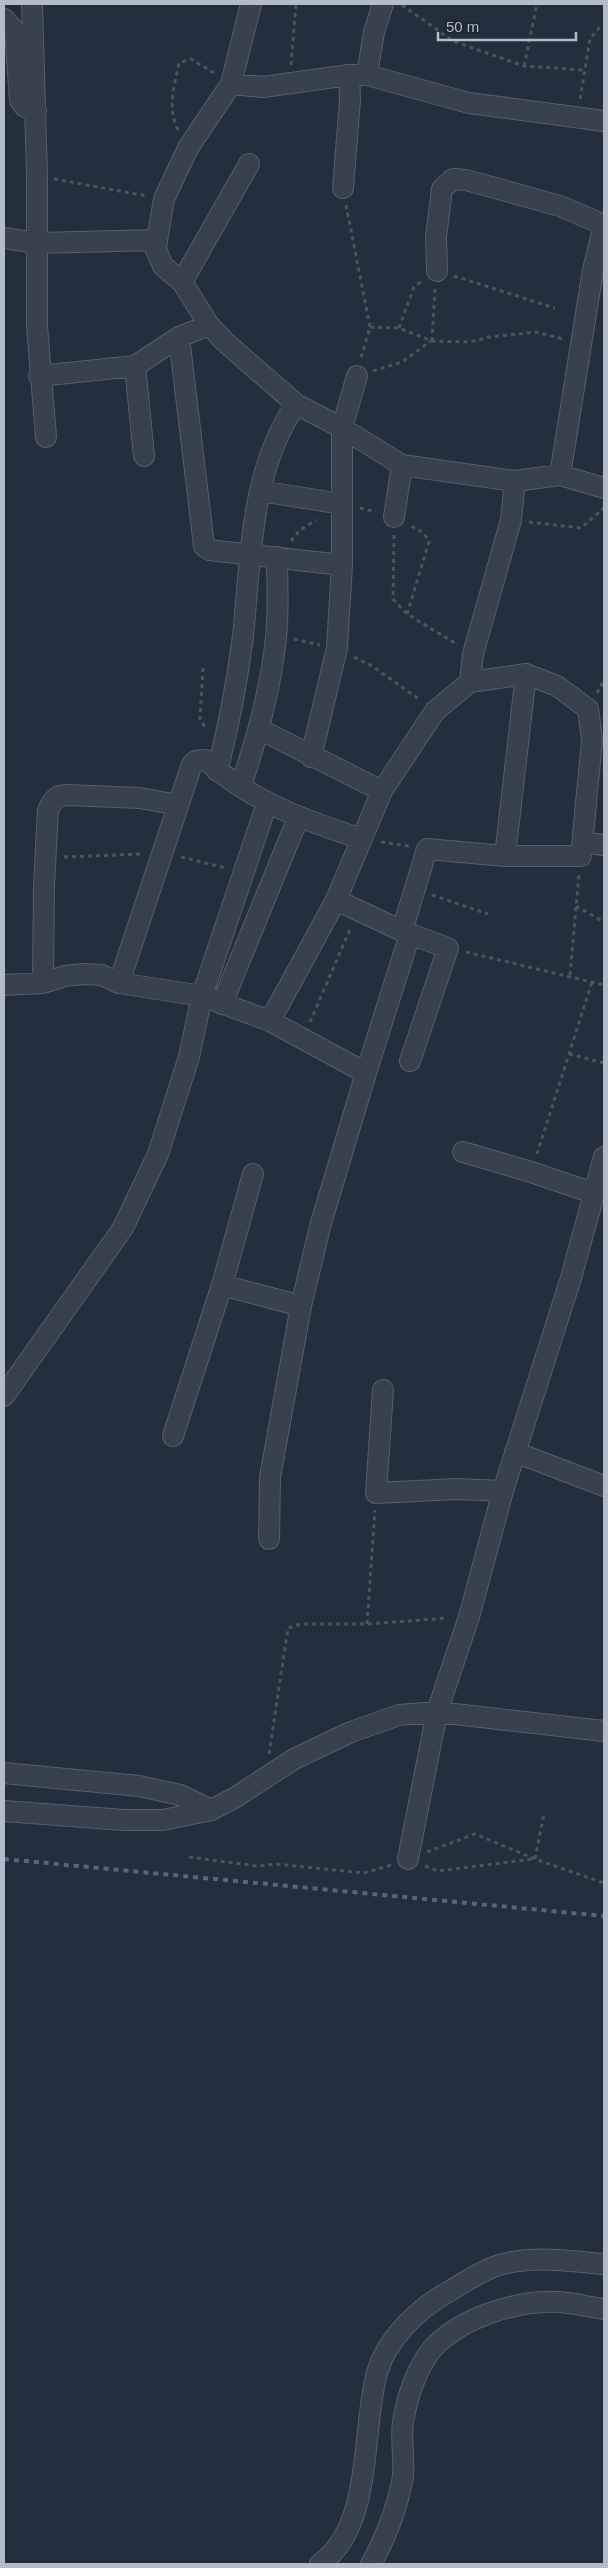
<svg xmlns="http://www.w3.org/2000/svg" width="608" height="2568" font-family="Helvetica,sans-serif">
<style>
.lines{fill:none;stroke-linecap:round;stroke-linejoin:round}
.street-casing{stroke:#565f6c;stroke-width:22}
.path{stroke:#44595c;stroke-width:3;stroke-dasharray:4 4;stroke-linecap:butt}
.street{stroke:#38414e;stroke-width:20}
.rail{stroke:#5a6575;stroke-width:4;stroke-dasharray:5 5;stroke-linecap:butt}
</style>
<rect width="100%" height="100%" fill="#242f3e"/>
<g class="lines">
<g class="street-casing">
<path id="street" d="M32,4L37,176V326L46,437
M251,4L231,84L188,148L164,199L157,240L156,250L163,266L182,282L209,325L225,342L296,404L342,428L402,465L515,481L560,475L604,488
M4,19L15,31L20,100L25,107L36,111
M367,75L374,32L383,4
M231,84L263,87L349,75H367L469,103L604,121
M343,188L350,100L349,75
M4,238L37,243L157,240
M437,271L436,237L442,189L453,179L466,180L560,206L604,225
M182,282L249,164
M209,325L179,337L204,546L209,550L342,565
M135,366L144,456
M39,376L135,366L179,337
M560,475L593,270L604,225
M260,491L342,504
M394,517L402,465
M470,682L473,654L511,520L515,481
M259,729L382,791
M311,757L337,648L342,565V428L357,376
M217,771C229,726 237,682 243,636C251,558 250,471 296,404
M241,786C257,737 271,689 276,637C279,611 277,583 277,557
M583,842L604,845
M505,856L526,674
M336,900L402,931L448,948L410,1061
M43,983L44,884L48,810L53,801L59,796L67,795L140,798L178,805
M119,983L192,764L196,761L206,760C250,801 306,821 362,839
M4,985L43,983L65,976L84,974L102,975L119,983L202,996L270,1021L366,1073L321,1223L301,1306L270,1477L269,1539
M222,1004L298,818
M270,1021L336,900L382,791L435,711L470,682L526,674L557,686L588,709L592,740L581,856H505L427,849L402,931
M366,1073L410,934
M463,1152L531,1172L593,1193
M222,1285L301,1306
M383,1390L376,1493L457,1489L503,1491
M4,1396L123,1228L158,1154L189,1057L202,996L267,803
M173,1436L222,1285L253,1174
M515,1452L604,1486
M4,1773L139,1786L180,1795L211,1810
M4,1811L124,1820H163L211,1810L236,1797L294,1759L351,1732L399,1715L437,1712L604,1731
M408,1859L437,1712L469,1617L503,1491L571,1278L604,1157
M320,2564C374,2526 361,2430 377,2373C387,2338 418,2309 448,2292C464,2283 482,2270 499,2265C533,2255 569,2261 604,2264
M371,2564C385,2539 396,2511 402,2482C406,2463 400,2442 403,2422C407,2397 417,2367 433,2348C462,2317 517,2300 559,2302C574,2303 589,2307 604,2309"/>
</g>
<path class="path" d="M402,5L453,41L524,66L583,70
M291,65L296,4
M524,66L537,4
M580,99L590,39L599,28H604
M178,130C167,107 174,87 179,63L191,59L214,73
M54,179L147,196
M346,205L370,327L361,358
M454,276L555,308
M370,327L399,328L432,341L470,342L490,337L536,332L563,339
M399,328L414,287L422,281
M432,341L435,289
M373,371L402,362L431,341
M360,508L376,512
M529,522L581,528L604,508
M394,535L393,599L407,614L458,645
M291,541L300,530L316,520
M407,614L429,542L424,533L409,525
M294,639L320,645
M354,657L372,666L420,700
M203,668L200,719L207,730
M597,693L604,680
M381,842L409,846
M64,857L142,854
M181,857L226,868
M432,895L488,914
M576,906L604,922
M466,952L604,985
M570,975L579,874
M310,1022L351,927
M569,1054L604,1063
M537,1154L592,982
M367,1624L375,1510
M269,1754L288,1628L301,1624H367L448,1618
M427,1852L475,1834L535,1859L604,1883
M189,1857L257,1866L276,1864L364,1873L391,1865
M535,1859L544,1813
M425,1866L438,1871L534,1859"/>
<use href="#street" class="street"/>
<path class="rail" d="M4,1859L604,1916"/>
</g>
<rect width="608" height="2568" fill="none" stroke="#b4bcc9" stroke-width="10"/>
<path d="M438 32v8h138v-8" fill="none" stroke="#b4bcc9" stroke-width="2.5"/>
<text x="446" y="32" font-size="15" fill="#b4bcc9" stroke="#1d2633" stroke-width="4" paint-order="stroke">50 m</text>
</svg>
